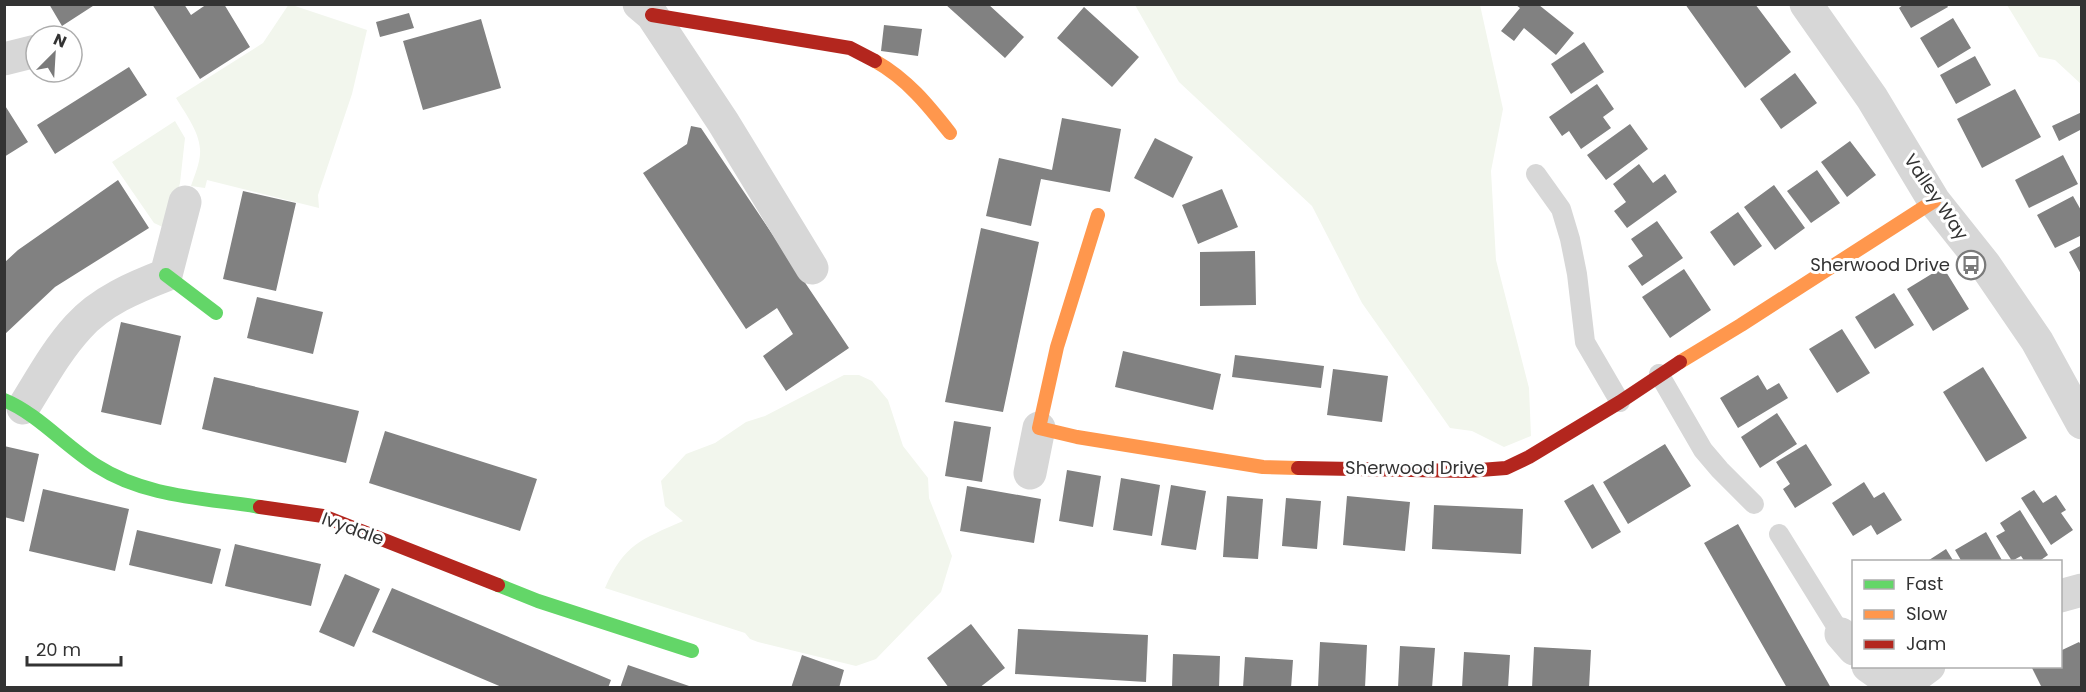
<svg xmlns="http://www.w3.org/2000/svg" width="2086" height="692" font-family="Poppins,sans-serif">
<style>
.green{fill:#f2f6ed}
.building{fill:#818181}
.lines{fill:none;stroke-linecap:round;stroke-linejoin:round}
.lane{stroke:#d7d7d7;stroke-width:20}
.street{stroke:#d7d7d7;stroke-width:33}
.fast{stroke:#63d668;stroke-width:14}
.slow{stroke:#ff974d;stroke-width:14}
.jam{stroke:#b3261e;stroke-width:14}
.labels{text-anchor:middle;stroke-width:6;stroke-linejoin:round;paint-order:stroke}
.street-label{font-size:18px;fill:#333;stroke:#fff}
.poi-label{font-size:18px;fill:#333;stroke:#fff;text-anchor:end}
</style>
<rect width="100%" height="100%" fill="#fff"/>
<path class="green" d="M289,4L367,30L352,94L318,195L319,208L207,180L205,188L191,186C195,174 201,161 200,149C199,131 185,113 176,98L263,43Z
M1135,5H1480L1503,109L1491,171L1496,260L1529,388L1531,436L1504,447L1472,431L1450,428L1362,303L1312,206L1179,82Z
M2007,5H2081V84L2055,60L2039,57Z
M175,121L185,138L180,183L167,229L154,223L112,162Z
M844,375H859L872,381L888,400L903,446L928,478L929,498L952,556L941,592L876,659L856,666L758,642L750,639L745,633L605,588C624,544 642,539 683,521L665,506L661,481L686,454L715,443L746,422L765,416Z"/>
<path class="building" d="M49,4H96L62,26Z
M152,4H184L191,15L207,4H224L250,47L200,79Z
M945,4H988L1024,37L1005,58Z
M1685,4H1755L1791,52L1745,88Z
M1904,4H1946L1948,7L1911,28L1899,8Z
M1516,5H1539L1574,33L1556,55L1524,28L1514,41L1501,31L1520,8Z
M1084,7L1139,57L1112,87L1057,38Z
M409,13L414,28L380,37L376,22Z
M1953,18L1971,48L1938,68L1920,38Z
M481,19L501,88L423,110L403,41Z
M884,25L922,29L918,56L881,51Z
M1584,42L1604,72L1571,94L1551,64Z
M1975,56L1991,85L1956,104L1940,75Z
M129,67L147,95L55,154L37,125Z
M1795,73L1817,103L1781,129L1760,99Z
M1597,84L1614,109L1603,117L1611,128L1581,149L1569,131L1562,136L1549,117Z
M2015,89L2041,137L1982,168L1957,119Z
M4,104L28,142L4,157Z
M2082,112V129L2059,141L2052,126Z
M1062,118L1121,129L1110,192L1041,179L1031,226L986,216L999,158L1052,170Z
M1630,124L1648,149L1606,180L1587,155Z
M691,126L701,128L849,348L786,391L763,356L793,334L777,308L746,329L643,173L687,144Z
M1155,138L1193,157L1173,198L1134,178Z
M1850,141L1876,175L1847,197L1821,162Z
M2063,155L2078,184L2029,208L2015,180Z
M1639,164L1653,183L1665,174L1677,192L1627,228L1614,211L1626,202L1613,184Z
M1817,170L1840,203L1811,223L1787,191Z
M118,180L149,228L55,287L4,335V263L18,250Z
M1774,185L1805,228L1775,250L1744,207Z
M1222,189L1238,227L1198,244L1182,205Z
M243,191L296,203L276,291L223,279Z
M2073,196L2082,212V235L2055,248L2037,215Z
M1738,212L1762,246L1734,266L1710,232Z
M1657,221L1683,258L1642,286L1628,266L1643,256L1631,239Z
M981,228L1039,242L1003,412L945,402Z
M2082,245V276L2069,252Z
M1255,251L1256,305L1200,306V252Z
M1943,267L1969,309L1933,331L1907,289Z
M1684,269L1711,310L1670,338L1642,297Z
M1894,293L1914,325L1875,349L1855,317Z
M257,297L323,312L313,354L247,338Z
M121,322L181,336L161,425L101,412Z
M1842,329L1870,373L1837,393L1809,349Z
M1123,351L1221,374L1213,410L1115,387Z
M1235,355L1324,366L1321,388L1232,377Z
M1983,367L2027,438L1986,462L1943,392Z
M1333,369L1388,376L1382,422L1327,415Z
M1758,375L1767,390L1779,383L1788,398L1738,428L1720,398Z
M214,377L359,411L346,463L202,429Z
M1777,413L1797,444L1760,468L1741,437Z
M954,421L991,427L982,482L945,476Z
M385,431L537,479L520,531L369,483Z
M1665,444L1691,486L1628,524L1603,482Z
M1806,444L1832,485L1795,508L1783,489L1790,484L1776,462Z
M4,446L39,454L24,522L4,517Z
M1067,470L1101,476L1093,527L1059,521Z
M1121,478L1160,485L1152,536L1113,530Z
M1864,482L1874,498L1884,492L1902,520L1877,535L1871,525L1853,536L1832,503Z
M1593,484L1621,532L1592,549L1564,501Z
M1171,485L1206,491L1196,550L1161,545Z
M967,486L1041,499L1034,543L960,531Z
M43,489L129,509L115,571L29,551Z
M2034,490L2043,503L2056,495L2066,510L2061,513L2073,530L2051,545L2021,498Z
M1227,496L1263,499L1258,559L1223,557Z
M1347,496L1410,502L1405,551L1343,545Z
M1286,498L1321,501L1317,549L1282,546Z
M1434,505L1523,509L1521,554L1432,549Z
M2020,510L2048,555L2038,562H2025L2021,556L2012,561L1996,536L2005,531L2000,523Z
M1738,524L1831,688H1787L1704,543Z
M137,530L221,549L212,584L129,565Z
M1986,532L2003,562H1962L1955,550Z
M235,544L321,564L311,606L225,586Z
M1946,549L1954,562H1926Z
M345,574L380,589L354,647L319,632Z
M392,588L611,680L608,688H504L372,632Z
M971,624L1005,668L979,688H949L927,658Z
M1018,629L1148,635L1146,682L1015,674Z
M1320,642L1367,645L1365,688H1318Z
M2079,642L2082,646V686L2042,688L2031,666H2060V651Z
M1400,646L1435,648L1432,688H1398Z
M1534,647L1591,650L1589,688H1532Z
M1464,652L1510,655L1508,688H1462Z
M1173,654L1220,656L1219,688H1172Z
M802,655L844,670L839,688H791Z
M1245,657L1293,660L1291,688H1243Z
M628,665L692,687V688H620Z"/>
<g class="lines">
<path class="lane" d="M1536,174L1561,209L1570,239L1577,274L1585,342L1620,402
M1659,374L1703,450L1720,470L1754,504
M1779,534L1841,634"/>
<path class="street" d="M639,4L652,15L723,122L812,268
M1806,4L1872,98L1934,201L1985,265L2037,341L2082,423
M4,59L36,51
M23,408C40,381 56,351 78,327C101,301 135,287 166,275L185,202
M1030,473L1039,428
M2060,596L2082,590
M1841,634L1854,649
M1868,666L1899,688
M1899,688L1929,666"/>
<path class="fast" d="M166,275L216,313
M4,400C38,414 65,446 97,466C145,497 205,498 260,507
M498,585L538,601L692,651"/>
<path class="slow" d="M875,61C907,79 928,105 950,133
M1098,215L1057,347L1039,428L1077,437L1263,467L1298,468
M1680,362L1741,325L1934,201"/>
<path class="jam" d="M652,15L850,48L875,61
M1298,468L1467,471L1506,468L1529,457L1620,402L1680,362
M260,507L323,516L498,585"/>
</g>
<defs>
<g id="bus-ring" transform="scale(1.5)"><circle r="9.5" fill="#fff" stroke="#7a7a7a" stroke-width="1.5"/><path d="M-5-6H5V4H4V6H2V4H-2V6H-4V4H-5ZM-3.5-4V0h7V-4ZM-3.5 1.2v1.5H-2V1.2ZM2 1.2v1.5H3.5V1.2Z" fill="#7a7a7a"/></g>
</defs>
<g fill-rule="evenodd">
<use href="#bus-ring" x="1971" y="265"/>
</g>
<g class="labels">
<g class="street-label">
<text transform="translate(1936 197) rotate(56)" y="6">Valley Way</text>
<text x="1415" y="474">Sherwood Drive</text>
<text transform="translate(353 529) rotate(20)" y="6">Ivydale</text>
</g>
<g class="poi-label">
<text x="1950" y="271">Sherwood Drive</text>
</g>
</g>
<rect width="2086" height="692" fill="none" stroke="#333333" stroke-width="12"/>
<rect x="1852" y="560" width="210" height="108" fill="#ffffff" stroke="#adadad" stroke-width="1.5"/>
<rect x="1864" y="580" width="30" height="9" fill="#63d668" stroke="#adadad" stroke-width="1.5"/>
<text x="1906" y="590" font-size="18" fill="#333333">Fast</text>
<rect x="1864" y="610" width="30" height="9" fill="#ff974d" stroke="#adadad" stroke-width="1.5"/>
<text x="1906" y="620" font-size="18" fill="#333333">Slow</text>
<rect x="1864" y="640" width="30" height="9" fill="#b3261e" stroke="#adadad" stroke-width="1.5"/>
<text x="1906" y="650" font-size="18" fill="#333333">Jam</text>
<g transform="translate(54 54) rotate(24)"><circle r="28" fill="#ffffff" stroke="#adadad" stroke-width="1.5"/>
<path d="M0-4.5L10 22L0 15L-10 22Z" fill="#7a7a7a"/>
<text y="-9" font-size="16" font-weight="bold" text-anchor="middle" fill="#333333">N</text>
</g>
<path d="M27 656v9h94v-9" fill="none" stroke="#333333" stroke-width="3"/>
<text x="36" y="656" font-size="18" fill="#333333" stroke="#ffffff" stroke-width="4.5" paint-order="stroke">20 m</text>
</svg>
